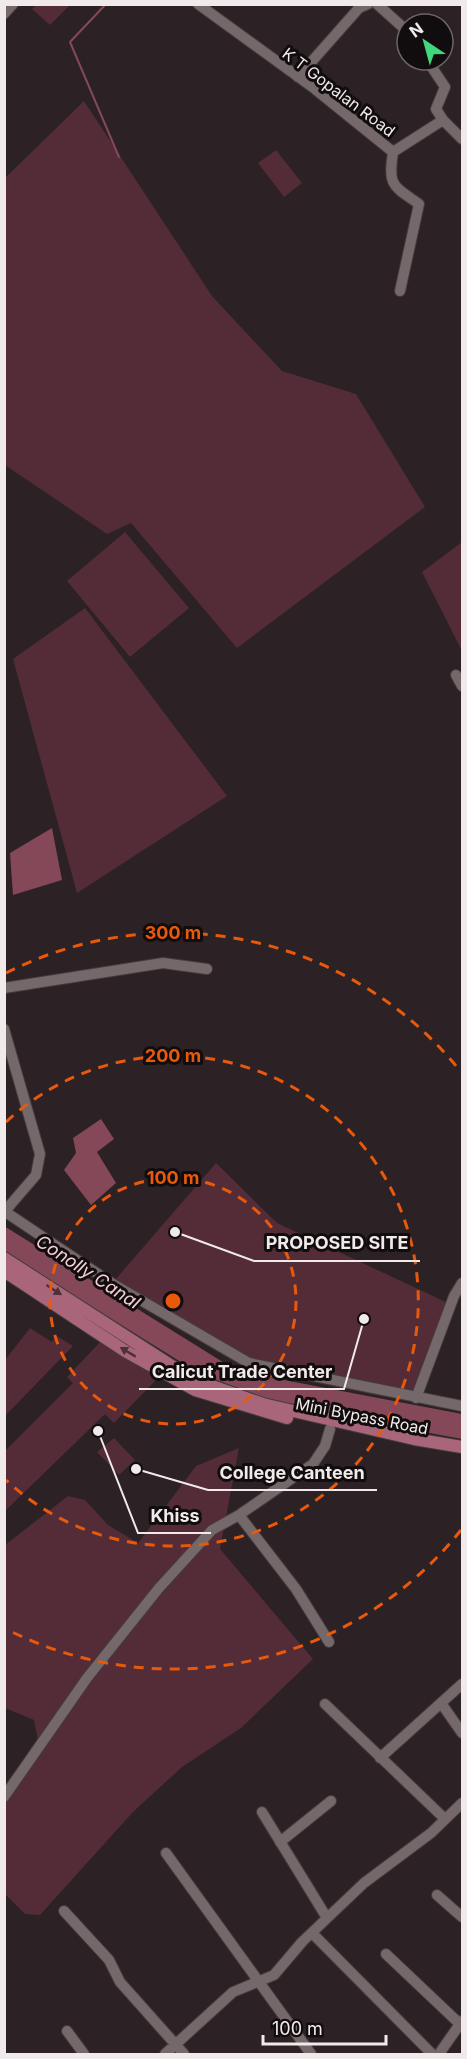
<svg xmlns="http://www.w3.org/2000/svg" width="467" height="2059" font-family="Inter,sans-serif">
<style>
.green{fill:#532c37}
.water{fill:#844859}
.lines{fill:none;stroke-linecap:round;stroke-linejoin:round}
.stream{stroke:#844859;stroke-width:2}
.minor-casing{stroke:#453c3e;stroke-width:12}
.major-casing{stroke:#453c3e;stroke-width:14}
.minor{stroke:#75686b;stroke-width:10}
.major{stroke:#a9667a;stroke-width:12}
.oneway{fill:#4e3039}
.ring{fill:none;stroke:#e8590c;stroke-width:3;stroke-dasharray:10 8}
.labels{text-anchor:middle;stroke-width:6;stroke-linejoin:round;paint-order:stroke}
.street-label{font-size:16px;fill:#f1eaeb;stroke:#110c0d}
.water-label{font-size:18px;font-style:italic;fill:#f7cfd9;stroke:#110c0d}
.centre{fill:#e8590c;stroke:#110c0d;stroke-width:3}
.ring-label{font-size:18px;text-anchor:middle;font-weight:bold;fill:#e8590c;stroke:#110c0d;stroke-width:6;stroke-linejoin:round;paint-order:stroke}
.leader{fill:none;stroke:#f1eaeb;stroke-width:2}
.callout-dot{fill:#f1eaeb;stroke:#110c0d;stroke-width:2}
.callout-label{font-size:18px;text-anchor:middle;font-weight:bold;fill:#f1eaeb;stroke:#110c0d;stroke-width:6;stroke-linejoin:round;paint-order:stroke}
</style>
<rect width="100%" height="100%" fill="#2c2124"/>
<path class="green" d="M36,5V4L70,5L50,25L32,9Z
M84,101L212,296L282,371L356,394L425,507L237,648L131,523L107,534L5,465V178Z
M276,150L302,183L284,197L258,163Z
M125,532L189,608L130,657L67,581Z
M462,542V651L422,572Z
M85,608L227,796L77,893L13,659Z
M216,1163L277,1223L448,1303L415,1393L250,1358L115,1280Z
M30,1328L52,1342L57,1336L73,1346L5,1416V1360Z
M101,1341L159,1377L114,1423L105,1414L5,1511V1451L73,1383L67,1377Z
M114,1438L135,1460L119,1475L97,1452Z
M239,1448L220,1549L313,1659L241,1728L182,1767L133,1812L40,1915L25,1914L5,1894V1797L39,1746L34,1720L5,1708V1545L68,1496L85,1500L108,1525L138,1543L196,1466Z"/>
<path class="water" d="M52,828L62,880L13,895L10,853Z
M101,1119L114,1139L97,1152L116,1183L91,1205L64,1170L76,1153L73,1138Z
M4,1226L226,1364L263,1376L462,1414V1439L338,1416L265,1399L197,1372L5,1253Z"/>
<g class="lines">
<path class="stream" d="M106,4L70,42L119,157"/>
<g class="minor-casing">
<path id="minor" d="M198,4L315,89L393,152L443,120L462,139
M377,4L407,31
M4,14L13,4
M427,60L445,87L436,109L443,120
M298,77L359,8L368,4
M393,152C388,186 392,185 419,204L400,291
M456,675L462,686
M4,988L163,963L207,969
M4,1029L40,1154L36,1175L5,1211
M4,1211L113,1284L249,1363L462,1406
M416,1398L454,1296L462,1283
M329,1642L296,1589L239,1515L313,1464L325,1446L330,1429
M441,1703L462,1733
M325,1704L445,1819
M380,1758L462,1684
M4,1797L87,1678L159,1588L212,1530L239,1515
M262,1812L327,1918
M280,1842L331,1801
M166,1853L311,2054
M437,1895L462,1917
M64,1911L109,1960L120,1982L184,2054
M312,1933L432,2054
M386,1954L462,2026
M67,2031L84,2054
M165,2054L233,1992L274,1975L302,1942L364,1883L431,1833L462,1803
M439,2054L462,2021"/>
</g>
<g class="major-casing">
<path id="major" d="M4,1258L192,1379L263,1404L414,1439L462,1447
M4,1271L125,1351L195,1390L287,1418"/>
</g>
<use href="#minor" class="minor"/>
<use href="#major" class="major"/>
</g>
<defs><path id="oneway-solid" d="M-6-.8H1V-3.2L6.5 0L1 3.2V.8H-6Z" transform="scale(1.5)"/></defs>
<g class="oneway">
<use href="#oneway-solid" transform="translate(54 1290) rotate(33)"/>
<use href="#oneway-solid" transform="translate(128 1352) rotate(-149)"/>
</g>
<g class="ring">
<circle cx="173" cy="1301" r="123"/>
<path d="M6 1122A245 245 0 1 1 6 1480"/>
<path d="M461 1530A368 368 0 0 1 6 1629M6 973A368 368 0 0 1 461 1072"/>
</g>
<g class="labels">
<g class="street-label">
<text transform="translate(339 92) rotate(37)" y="6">K T Gopalan Road</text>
<text transform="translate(362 1416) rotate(11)" y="6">Mini Bypass Road</text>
</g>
<g class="water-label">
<text transform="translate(88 1272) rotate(33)" y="6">Conolly Canal</text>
</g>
</g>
<circle cx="173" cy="1301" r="9" class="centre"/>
<g class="ring-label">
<text x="173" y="939">300 m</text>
<text x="173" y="1062">200 m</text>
<text x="173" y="1184">100 m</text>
</g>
<path class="leader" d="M175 1232L254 1261H420M364 1319L344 1389H139M136 1469L208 1490H377M98 1431L138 1533H211"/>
<g class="callout-dot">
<circle cx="175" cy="1232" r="6"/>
<circle cx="364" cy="1319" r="6"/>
<circle cx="136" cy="1469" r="6"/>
<circle cx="98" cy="1431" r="6"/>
</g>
<g class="callout-label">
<text x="337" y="1249">PROPOSED SITE</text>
<text x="242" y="1378">Calicut Trade Center</text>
<text x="292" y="1479">College Canteen</text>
<text x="175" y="1522">Khiss</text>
</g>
<rect width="467" height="2059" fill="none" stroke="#f1eaeb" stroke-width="12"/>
<g transform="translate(425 42) rotate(324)"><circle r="28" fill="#110c0d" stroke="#6b6566" stroke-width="1.5"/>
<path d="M0-4.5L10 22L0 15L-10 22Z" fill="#41d77c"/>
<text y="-9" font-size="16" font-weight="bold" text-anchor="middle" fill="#f1eaeb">N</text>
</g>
<path d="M263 2035v9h123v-9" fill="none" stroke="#f1eaeb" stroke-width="3"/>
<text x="272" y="2035" font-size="18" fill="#f1eaeb" stroke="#110c0d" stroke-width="4.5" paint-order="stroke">100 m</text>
</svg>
